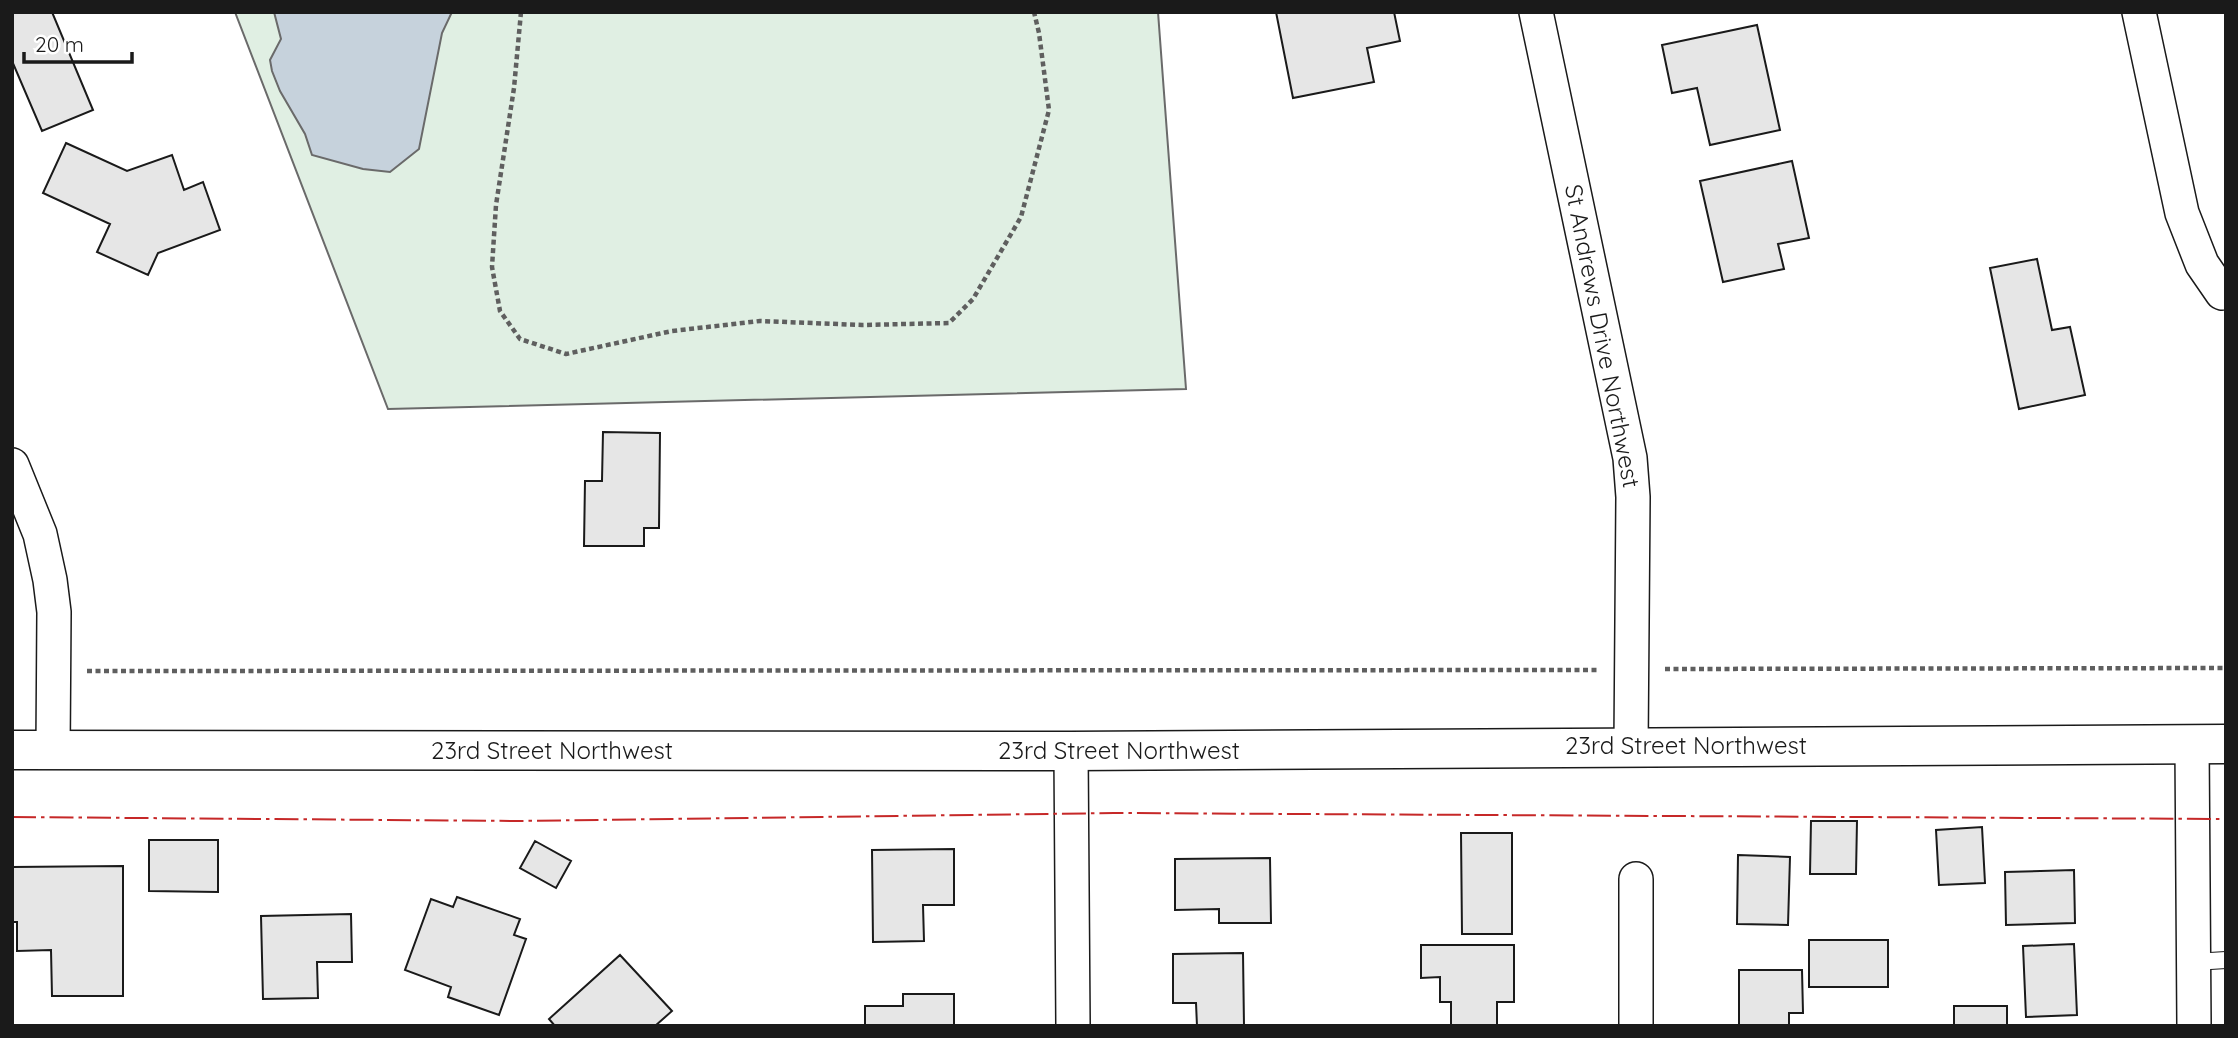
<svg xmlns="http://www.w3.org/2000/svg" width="2238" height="1038" font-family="Quicksand,sans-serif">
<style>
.green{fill:#e0efe3;stroke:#6a6a6a;stroke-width:2}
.water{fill:#c6d2dc;stroke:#6a6a6a;stroke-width:2}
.building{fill:#e6e6e6;stroke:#1a1a1a;stroke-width:2}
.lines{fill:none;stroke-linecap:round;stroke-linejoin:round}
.lane-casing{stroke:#1a1a1a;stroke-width:18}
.street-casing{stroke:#1a1a1a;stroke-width:36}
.secondary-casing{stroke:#1a1a1a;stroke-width:41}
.path{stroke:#5f5f5f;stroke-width:4.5;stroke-dasharray:5 3.5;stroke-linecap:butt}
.lane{stroke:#fff;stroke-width:16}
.street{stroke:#fff;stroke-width:33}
.secondary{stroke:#fff;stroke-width:38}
.power{stroke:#c62828;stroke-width:2;stroke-dasharray:24 5 3.5 5;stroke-linecap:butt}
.labels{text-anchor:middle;stroke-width:5;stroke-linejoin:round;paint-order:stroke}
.street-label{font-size:24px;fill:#1a1a1a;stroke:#fff}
</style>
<rect width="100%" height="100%" fill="#fff"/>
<path class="green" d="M235,12H1158L1186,389L388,409Z"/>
<path class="water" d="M274,12H452L442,33L419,149L390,172L363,169L312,155L305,134L280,91L272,71L270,60L281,39Z"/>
<path class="building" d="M12,12H52L93,110L42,131L12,61Z
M1276,12H1394L1400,41L1367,48L1374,82L1293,98Z
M1757,25L1780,130L1710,145L1697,88L1672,93L1662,45Z
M66,143L127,171L172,155L184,190L203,182L220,230L158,253L148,275L97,252L110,224L43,193Z
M1792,161L1809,238L1778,244L1784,269L1723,282L1700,181Z
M2037,259L2052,330L2070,327L2085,395L2019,409L1990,268Z
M603,432L660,433L659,528H644V546H584L585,481H602Z
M1811,821H1857L1856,874H1810Z
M1982,827L1985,883L1939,885L1936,830Z
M1461,833H1512V934H1462Z
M149,840H218V892L149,891Z
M535,841L571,861L556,888L520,868Z
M954,849V905H923L924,941L873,942L872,850Z
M1738,855L1790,857L1788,925L1737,924Z
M1270,858L1271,923H1219V909L1175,910V859Z
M123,866V996H52L51,950L17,951V922H12V867Z
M2074,870L2075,923L2006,925L2005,872Z
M457,897L520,919L514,935L526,939L499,1015L448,997L451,987L405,970L431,899L453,907Z
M351,914L352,962H317L318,998L263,999L261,916Z
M1809,940H1888V987H1809Z
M2074,944L2077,1015L2026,1017L2023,946Z
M1421,945H1514V1002H1497V1026H1451V1002H1440V977L1421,978Z
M1243,953L1244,1026H1197L1196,1003H1173V954Z
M620,955L672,1011L655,1026H555L549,1019Z
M1739,970H1802L1803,1013H1789V1026H1739Z
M903,994H954V1026H865V1006H903Z
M1954,1006H2007V1026H1954Z"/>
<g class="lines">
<g class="lane-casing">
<path id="lane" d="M2194,962L2226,960"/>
</g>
<g class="street-casing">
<path id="street" d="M1536,12L1630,458L1633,497L1631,747
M2139,12L2182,213L2202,264L2222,293
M12,465L40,534L50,580L54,612L53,750
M2192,744L2194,1026
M1071,751L1073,1026
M1636,879V1026"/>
</g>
<g class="secondary-casing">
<path id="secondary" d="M12,750L1071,751L2226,744"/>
</g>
<path class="path" d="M521,12L514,88L496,205L492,267L500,311L520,339L566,354L672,331L760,321L862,325L949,323L973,299L1021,217L1049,110L1039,33L1034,12
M1665,669L2226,668
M87,671L1597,670"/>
<use href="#lane" class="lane"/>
<use href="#street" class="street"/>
<use href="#secondary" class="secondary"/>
<path class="power" d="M12,817L518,821L1114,813L2226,819"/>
</g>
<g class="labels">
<g class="street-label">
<text transform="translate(1602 336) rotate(79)" y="8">St Andrews Drive Northwest</text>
<text x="1686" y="754">23rd Street Northwest</text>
<text x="552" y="759">23rd Street Northwest</text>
<text x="1119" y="759">23rd Street Northwest</text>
</g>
</g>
<rect width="2238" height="1038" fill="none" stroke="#1a1a1a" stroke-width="28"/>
<path d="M24 52v10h108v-10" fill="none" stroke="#1a1a1a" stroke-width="3.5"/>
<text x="35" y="52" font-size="21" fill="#1a1a1a" stroke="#ffffff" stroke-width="5" paint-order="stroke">20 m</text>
</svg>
